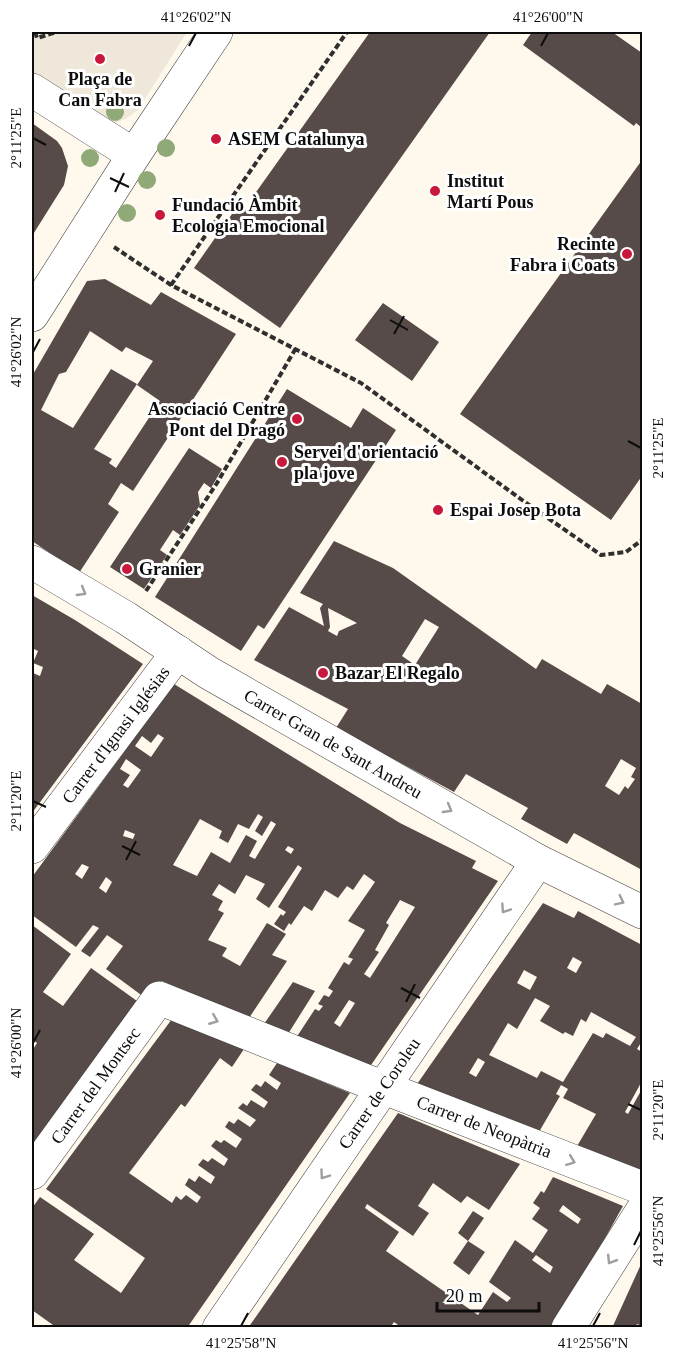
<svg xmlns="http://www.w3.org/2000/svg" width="674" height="1359" font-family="'Times New Roman',serif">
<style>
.plaza{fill:#f0e7db}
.building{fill:#564b48;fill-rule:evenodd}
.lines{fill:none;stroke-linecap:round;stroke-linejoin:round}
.street-casing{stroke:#404040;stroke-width:34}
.path{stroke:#2f2f2f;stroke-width:4;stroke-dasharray:6 3;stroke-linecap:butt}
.street{stroke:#fff;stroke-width:33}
.tree{fill:#90aa77}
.oneway{stroke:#9e9e9e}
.ticks{fill:none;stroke:#0d0d0d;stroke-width:2}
.poi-dot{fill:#c8193c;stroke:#fff;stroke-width:2}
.labels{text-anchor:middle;stroke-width:6;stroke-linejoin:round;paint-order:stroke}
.poi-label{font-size:18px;font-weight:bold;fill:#0d0d0d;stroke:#fff;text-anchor:start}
.street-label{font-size:18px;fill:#0d0d0d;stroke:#fff}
.neatline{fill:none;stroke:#0d0d0d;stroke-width:2}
.ticks-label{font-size:15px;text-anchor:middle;fill:#0d0d0d}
</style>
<rect width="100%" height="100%" fill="#fff8ec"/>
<path class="plaza" d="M32,32H187L138,110L125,119L111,125L32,87Z"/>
<path class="building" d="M370,32H490L280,328L194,268L239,204L247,210L256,197L254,195Z
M532,32H612L642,53V128L636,123L634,126L523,45Z
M32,123L57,141L62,148L68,166L64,185L32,236Z
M642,160V476L611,520L460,414Z
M105,279L151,305L161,292L236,334L133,491L121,483L108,504L119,512L79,573L32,541V376L87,281ZM90,331L122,352L126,347L153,361L137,385L160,401L116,468L109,463L112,459L94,449L137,384L111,369L73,428L41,410L59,374L66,372Z
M383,303L439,342L412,381L355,340Z
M287,389L351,428L363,408L396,430L264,629L258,625L241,651L155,597Z
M189,448L222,469L211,488L204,483L198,492L200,505L180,535L173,530L160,550L167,555L144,589L110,567Z
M334,541L393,568L536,669L542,659L601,694L607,684L642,704V870L574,833L567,844L521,819L528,808L466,774L454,792L336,728L348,709L254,660L289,607L324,626L320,608L323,604L300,593ZM328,608L357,623L339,631L337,636L328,631L330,627ZM425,619L439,627L415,665L402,656ZM621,759L636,768L631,777L635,779L628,789L625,786L619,795L605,786Z
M32,595L75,620L143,664L32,813V677L33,673L40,676L43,667L33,663L38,651L32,648Z
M174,684L400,823L476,861L472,868L498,881L369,1068L296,1038L315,1009L319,1011L323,1006L318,1004L324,995L329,997L333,991L328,988L344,962L349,965L353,959L348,957L365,930L348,921L375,882L364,874L353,890L347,886L338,898L325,890L312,911L304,906L291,925L289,923L284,931L274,924L281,914L283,916L286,912L278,907L302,868L298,865L269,908L256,899L265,884L246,875L235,894L219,884L212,895L223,901L218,910L224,913L208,940L227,948L222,956L240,966L267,923L286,934L272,955L287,961L249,1018L162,981L148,1000L106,969L123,946L107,935L90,957L81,951L99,928L93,925L76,947L32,915V877ZM158,734L164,738L151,757L135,746L142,736L151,743ZM126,759L141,770L128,788L123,785L130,775L120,769ZM258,814L263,817L255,831L262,836L271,821L276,824L255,859L249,856L257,841L246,835L230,863L211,852L197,876L173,865L200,819L222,831L219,838L228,843L238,824L249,829ZM125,830L135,834L133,839L123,836ZM288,846L294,849L291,854L285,850ZM82,864L89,867L82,879L75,874ZM106,877L112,882L106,893L99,888ZM400,900L415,907L370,978L364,974L379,952L375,950L389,925L386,923ZM349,1000L355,1003L340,1027L334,1023Z
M543,903L574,918L578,911L642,945V1041L637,1049L642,1052V1081L625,1112L628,1114L642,1089V1182L573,1153L596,1114L563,1098L568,1089L561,1085L556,1094L560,1096L536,1137L415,1087ZM573,957L582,962L576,973L567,968ZM524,970L537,977L530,990L517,983ZM535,998L550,1006L540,1021L563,1034L565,1032L573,1036L581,1019L586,1022L591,1012L636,1037L630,1046L606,1033L603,1038L593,1033L563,1082L541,1071L537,1078L489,1055L508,1023L517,1029ZM478,1058L485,1062L476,1077L469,1073Z
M32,925L71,954L43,992L63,1006L91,968L144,1006L32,1157V1074L34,1071L32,1069V1051L37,1043L32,1039Z
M293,982L315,991L288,1034L264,1024Z
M172,1019L244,1049L232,1067L220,1058L185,1107L181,1104L129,1173L172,1203L176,1196L181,1200L186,1195L197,1203L201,1197L185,1185L189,1178L195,1182L199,1176L211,1184L215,1177L198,1165L203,1159L208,1162L212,1158L224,1166L228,1159L211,1146L216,1140L221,1143L224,1140L236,1148L242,1139L225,1127L229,1121L234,1124L238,1119L250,1127L256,1120L238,1108L243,1103L247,1106L251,1100L264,1108L268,1102L251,1090L256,1084L261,1087L265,1081L277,1090L281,1083L269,1075L277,1063L350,1093L187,1328H52L53,1325L32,1310V1208L40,1197L94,1234L74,1260L121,1293L145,1258L46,1189Z
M398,1113L520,1164L489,1210L467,1196L461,1203L433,1183L418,1206L429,1213L413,1236L367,1204L365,1208L399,1232L386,1251L478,1315L493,1292L507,1302L511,1298L489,1282L515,1240L533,1253L548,1230L532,1219L540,1208L533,1203L541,1191L544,1193L553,1177L623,1206L555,1328H402L394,1322L390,1328H248ZM563,1205L581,1219L578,1224L559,1211ZM536,1255L553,1267L550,1273L532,1260Z
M473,1211L484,1218L468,1241L458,1233Z
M468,1241L485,1252L469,1275L453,1263Z
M642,1262V1326L637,1324L635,1328H612Z"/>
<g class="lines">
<g class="street-casing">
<g id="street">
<path d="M32,90L134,155"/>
<path d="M32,315L134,155L216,32"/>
<path id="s1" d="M32,562L126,618L209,673L538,861L642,912"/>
<path id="s2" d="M32,847L178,652"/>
<path id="s3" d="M32,1173L159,998L369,1082L642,1188"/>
<path id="s4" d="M219,1328L538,861"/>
<path d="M568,1328L642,1211"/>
</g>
</g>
<path class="path" d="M35,32L37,38L57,32
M114,247L171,285L361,383L522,500L601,555L626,552L642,540
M171,285L347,32
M146,591L217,483L296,348"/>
<use href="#street" class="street"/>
</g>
<g class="tree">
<circle cx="115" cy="112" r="9"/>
<circle cx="166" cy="148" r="9"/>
<circle cx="90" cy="158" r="9"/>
<circle cx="147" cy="180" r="9"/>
<circle cx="127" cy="213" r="9"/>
</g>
<defs><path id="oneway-chevron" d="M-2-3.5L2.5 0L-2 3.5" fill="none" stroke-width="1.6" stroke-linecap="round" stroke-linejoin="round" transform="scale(1.5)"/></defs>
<g class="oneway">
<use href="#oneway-chevron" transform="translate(82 592) rotate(31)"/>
<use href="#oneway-chevron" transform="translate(448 809) rotate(30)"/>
<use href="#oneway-chevron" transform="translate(620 901) rotate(26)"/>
<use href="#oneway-chevron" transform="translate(505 909) rotate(124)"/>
<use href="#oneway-chevron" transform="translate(214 1020) rotate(22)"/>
<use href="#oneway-chevron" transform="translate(571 1161) rotate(21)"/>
<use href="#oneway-chevron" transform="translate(324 1175) rotate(125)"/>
<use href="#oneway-chevron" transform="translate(611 1260) rotate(122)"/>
</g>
<path class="ticks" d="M189,46L196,33M541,46L548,33M33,138L46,145M110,178L129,187M115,192L124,173M390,320L408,330M394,334L404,316M33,352L40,339M628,441L641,448M33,801L46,807M122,846L140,855M126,860L136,841M401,988L420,998M406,1002L415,984M33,1043L40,1030M628,1104L641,1110M634,1245L641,1231M241,1326L248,1313M593,1326L600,1313"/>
<g class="poi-dot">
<circle cx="100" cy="59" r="6"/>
<circle cx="216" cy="139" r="6"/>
<circle cx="435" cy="191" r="6"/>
<circle cx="160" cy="215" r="6"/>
<circle cx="627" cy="254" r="6"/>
<circle cx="297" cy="419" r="6"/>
<circle cx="282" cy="462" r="6"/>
<circle cx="438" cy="510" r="6"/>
<circle cx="127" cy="569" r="6"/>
<circle cx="323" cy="673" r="6"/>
</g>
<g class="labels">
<g class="poi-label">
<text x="100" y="85" text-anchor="middle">Plaça de<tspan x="100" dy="21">Can Fabra</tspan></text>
<text x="228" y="145">ASEM Catalunya</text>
<text x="447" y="187">Institut<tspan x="447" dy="21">Martí Pous</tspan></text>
<text x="172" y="211">Fundació Àmbit<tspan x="172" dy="21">Ecologia Emocional</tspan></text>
<text x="615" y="250" text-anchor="end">Recinte<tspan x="615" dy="21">Fabra i Coats</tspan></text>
<text x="285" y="415" text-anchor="end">Associació Centre<tspan x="285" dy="21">Pont del Dragó</tspan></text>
<text x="294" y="458">Servei d'orientació<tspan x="294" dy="21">pla jove</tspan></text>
<text x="450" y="516">Espai Josep Bota</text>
<text x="139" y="575">Granier</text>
<text x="335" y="679">Bazar El Regalo</text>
</g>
<g class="street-label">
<text dy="6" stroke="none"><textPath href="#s2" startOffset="140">Carrer d'Ignasi Iglésias</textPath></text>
<text dy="6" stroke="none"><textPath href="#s1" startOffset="352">Carrer Gran de Sant Andreu</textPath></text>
<text dy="6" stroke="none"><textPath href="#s3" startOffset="108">Carrer del Montsec</textPath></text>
<text dy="6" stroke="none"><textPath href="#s4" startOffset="284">Carrer de Coroleu</textPath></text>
<text dy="6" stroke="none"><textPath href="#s3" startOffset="566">Carrer de Neopàtria</textPath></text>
</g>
</g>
<rect width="674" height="1359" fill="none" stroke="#ffffff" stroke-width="66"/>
<path d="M437 1302v9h102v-9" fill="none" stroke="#0d0d0d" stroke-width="3"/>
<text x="446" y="1302" font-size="18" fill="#0d0d0d" stroke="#ffffff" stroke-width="4.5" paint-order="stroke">20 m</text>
<rect x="33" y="33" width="608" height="1293" class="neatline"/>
<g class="ticks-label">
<text x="196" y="22">41°26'02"N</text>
<text x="548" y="22">41°26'00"N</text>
<text transform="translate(16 138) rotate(-90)" y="5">2°11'25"E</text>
<text transform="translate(16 352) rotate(-90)" y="5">41°26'02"N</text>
<text transform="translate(658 448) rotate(-90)" y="5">2°11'25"E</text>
<text transform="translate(16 801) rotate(-90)" y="5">2°11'20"E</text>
<text transform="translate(16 1043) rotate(-90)" y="5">41°26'00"N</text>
<text transform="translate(658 1110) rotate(-90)" y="5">2°11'20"E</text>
<text transform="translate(658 1231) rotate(-90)" y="5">41°25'56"N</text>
<text x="241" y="1348">41°25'58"N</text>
<text x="593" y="1348">41°25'56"N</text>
</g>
</svg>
